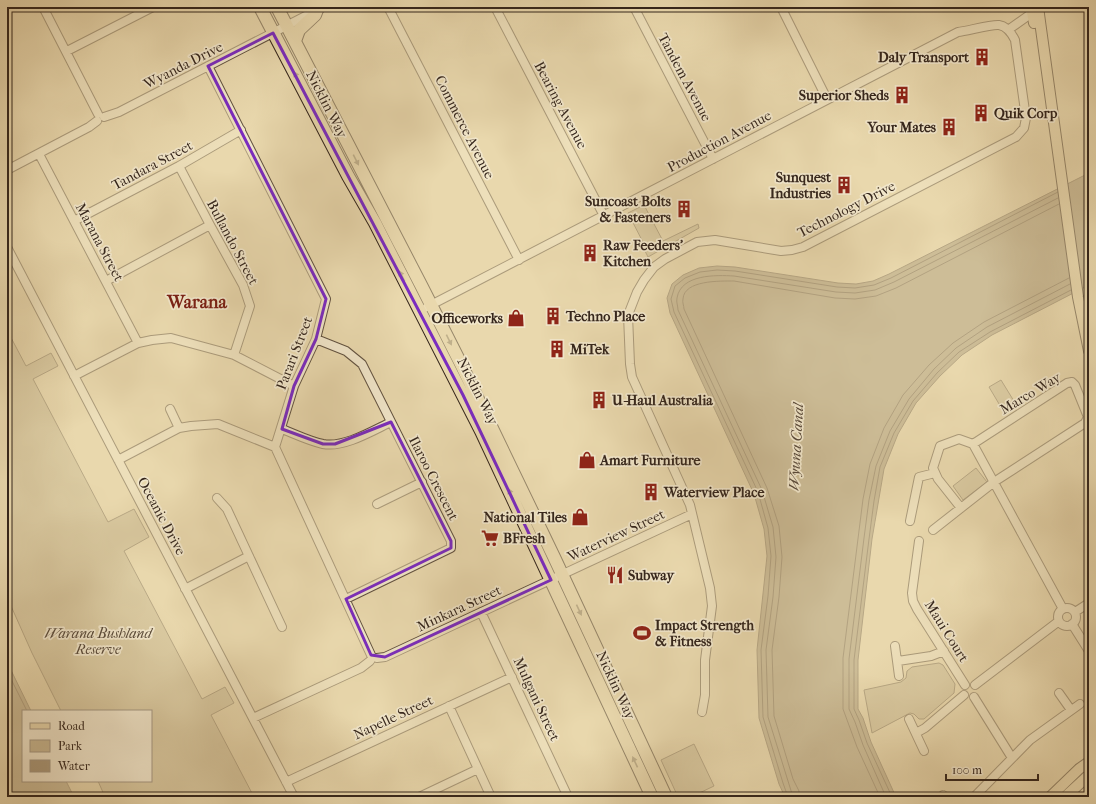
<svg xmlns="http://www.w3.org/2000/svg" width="1096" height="804" font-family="'IM FELL French Canon',serif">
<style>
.green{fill:#caba94;stroke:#807058}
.water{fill:#ac9b7c;stroke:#7c6c56}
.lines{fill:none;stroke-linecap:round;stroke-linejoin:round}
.shore{stroke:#70604c;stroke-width:1}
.minor-casing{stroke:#625240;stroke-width:10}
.major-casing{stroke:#35261c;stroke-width:12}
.highway-casing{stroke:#35261c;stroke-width:14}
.minor{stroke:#f1e6ca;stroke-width:8}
.major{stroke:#e9d8ad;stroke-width:10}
.highway{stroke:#e9d8ad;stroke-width:12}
.oneway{fill:#8f7f64}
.marked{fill:none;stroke:#7b2cbf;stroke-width:3;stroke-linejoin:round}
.labels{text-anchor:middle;stroke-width:3.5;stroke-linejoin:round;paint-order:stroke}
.poi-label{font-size:14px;font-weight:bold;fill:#35261c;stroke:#f1e6ca;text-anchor:start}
.street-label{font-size:14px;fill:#35261c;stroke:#f1e6ca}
.park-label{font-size:14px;font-style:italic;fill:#5a4b3a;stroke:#f1e6ca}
.water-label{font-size:15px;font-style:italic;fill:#594939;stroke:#f1e6ca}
.district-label{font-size:18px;font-weight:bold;fill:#7a1f14;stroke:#f1e6ca}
</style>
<rect width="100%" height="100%" fill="#e9d8ad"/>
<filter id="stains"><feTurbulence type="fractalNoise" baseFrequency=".005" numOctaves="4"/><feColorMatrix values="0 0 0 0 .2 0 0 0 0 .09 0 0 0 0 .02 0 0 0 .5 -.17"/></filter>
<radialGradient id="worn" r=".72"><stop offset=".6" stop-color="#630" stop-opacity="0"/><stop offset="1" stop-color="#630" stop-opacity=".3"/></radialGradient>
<path class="green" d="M644,205L663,241L698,224L699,228L648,257L645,251L647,250L628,213Z
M7,330L26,366L51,353L58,366L33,379L108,522L134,509L149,537L124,551L202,699L225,687L234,703L211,715L254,797H105L98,781H151V711H61L32,653L7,597Z
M1001,380L1017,406L1005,414L989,387Z
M976,468L987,482L963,500L953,486Z
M939,663L943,665L955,684L954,693L924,719H919L914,714L910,713L872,733L864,690L901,682L906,678L907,671L912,667Z
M694,744L714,786L691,797H678L661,760Z"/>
<path class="water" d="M1089,173V285L992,335L962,355L940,376L916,403L898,434L884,469L872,539L858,660V709L863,718L871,742L896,797H785L779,784L759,718L757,650L767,556L764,529L754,494L670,313L667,298L672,284L683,275L699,268L717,266L735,267L838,283L856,284L873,281L889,274Z
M7,662L31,711H23V781H66L74,797H7Z"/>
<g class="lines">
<path class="shore" d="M7,671L27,711
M788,797L783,783L763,717L761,650L768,596L771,556L768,528L758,492L674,312L671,299L675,286L685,278L700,272L717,270L735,271L837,287L855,288L874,285L891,278L1058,192
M793,797L768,717L766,650L773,597L776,557L773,527L762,490L678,310C678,306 676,302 677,298C681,274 716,275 734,276L836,292L855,293L875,290L894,282L1058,198
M799,797V791L793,779L774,716L772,650L779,597L782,557L779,526L767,488L684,309C684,306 682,302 683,299C684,280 720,281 734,281L835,298L855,299L876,296L896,288L1059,204
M880,797L857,747L843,709V658L863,499L870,464L884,428L903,395L929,365L953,343L984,322L1069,278
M886,797L863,745L855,722L849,709V659L864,538L869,500L876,466L890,431L909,399L934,369L956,348L987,327L1070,284
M892,797L867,743L859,720L854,709V660L869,539L874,501L880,467L894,433L913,401L937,373L959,352L990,332L1071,290"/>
<g class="minor-casing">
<path id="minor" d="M43,7L98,114
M388,7L519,260
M495,7L604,216
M634,7L713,159
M781,7L827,99
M1008,30L1032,13
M67,51L153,7
M208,66L326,299L316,339L294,386L275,447L371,655
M104,117L119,112L323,7
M39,154L138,343
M179,166L210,225L243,285L250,306L234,355
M7,170L89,127L97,121
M74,221L179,166L241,130
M7,247L294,797
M106,281L210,225
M427,307L958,32C967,31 992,24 999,25C1007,26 1012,34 1015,40L1026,118L1024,128L1016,137L803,247L792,250L781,251L715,240L697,242L665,259L654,267L644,280L637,292L628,315L630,364L632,377L690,505L710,588L712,606L705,660V695L702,712
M316,339L346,351L362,364L451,541V548L346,599
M74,376L138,343L152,340L171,338L234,355L294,386
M170,409L179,428
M282,429C295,434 309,441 323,444C344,448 372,431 391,422
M118,460L179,428L191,426L218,424L275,447
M217,498L227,509L282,627
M377,504L422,482
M961,508L938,479L933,468L940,446L959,439L973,444L1063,609
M910,521L919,477L935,473
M933,530L994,482L1085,423L1088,417L1075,385L1072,382L1067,383L973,444
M919,541L912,593L913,601L917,609L965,685
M185,589L249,556
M1058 617a9 9 0 1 1 18 0a9 9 0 1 1-18 0Z
M481,612L568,797
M1075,612L1089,603
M1072,624L1089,651
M895,646L899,676
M377,658L385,657L692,514
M898,661L931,656L944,651
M975,685L1059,621
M1059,693L1071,710
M974,697L1012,758
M449,706L491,797
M253,718L361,668L370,661
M909,719L924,751
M916,733L925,728L964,695
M286,782L512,677
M943,795L944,797
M419,797L478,769
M974,797L1030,740L1080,704"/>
</g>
<g class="major-casing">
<path id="major" d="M1031,7L1034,23
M1038,7L1078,297L1089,351
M1050,797L1079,769L1089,762
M1065,797L1089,775"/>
</g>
<g class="highway-casing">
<path id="highway" d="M260,7L348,176L375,223L481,431L652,797
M277,7L422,287L461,364L554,557L666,797
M295,41L299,30L315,15L317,10"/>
</g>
<use href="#minor" class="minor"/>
<use href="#major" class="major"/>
<use href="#highway" class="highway"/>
</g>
<defs><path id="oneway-solid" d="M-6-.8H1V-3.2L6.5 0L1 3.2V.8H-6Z"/></defs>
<g class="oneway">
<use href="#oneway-solid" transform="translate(297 77) rotate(-118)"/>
<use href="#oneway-solid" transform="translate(356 160) rotate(63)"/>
<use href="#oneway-solid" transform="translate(402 276) rotate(-117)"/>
<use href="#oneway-solid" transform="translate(449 340) rotate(64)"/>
<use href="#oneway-solid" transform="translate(511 494) rotate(-115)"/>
<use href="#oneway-solid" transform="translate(579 610) rotate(65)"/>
<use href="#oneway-solid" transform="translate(635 762) rotate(-115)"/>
</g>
<path d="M0 0H1096V804H0ZM273,33L463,395L551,580L385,657L371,655L346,599L451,548V541L391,422L335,444H323L282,429L294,386L316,339L326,299L208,66Z" fill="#e9d8ad" fill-opacity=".55" fill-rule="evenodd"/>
<path class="marked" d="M273,33L463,395L551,580L385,657L371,655L346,599L451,548V541L391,422L335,444H323L282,429L294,386L316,339L326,299L208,66Z"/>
<defs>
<g id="building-bare" transform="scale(1.38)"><path d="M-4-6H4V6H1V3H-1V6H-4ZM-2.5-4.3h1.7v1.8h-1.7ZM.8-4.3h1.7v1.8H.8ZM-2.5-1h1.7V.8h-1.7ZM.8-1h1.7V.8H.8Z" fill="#8f2418" stroke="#f1e6ca" stroke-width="2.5" paint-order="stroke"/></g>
<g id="shop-bare" transform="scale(1.38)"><path d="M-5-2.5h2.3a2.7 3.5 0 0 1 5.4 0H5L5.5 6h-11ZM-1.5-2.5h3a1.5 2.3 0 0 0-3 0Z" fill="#8f2418" stroke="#f1e6ca" stroke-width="2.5" paint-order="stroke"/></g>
<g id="supermarket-bare" transform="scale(1.38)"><path d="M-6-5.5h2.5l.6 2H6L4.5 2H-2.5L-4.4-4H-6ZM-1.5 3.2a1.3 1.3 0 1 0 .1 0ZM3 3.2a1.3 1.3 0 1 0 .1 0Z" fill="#8f2418" stroke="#f1e6ca" stroke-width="2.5" paint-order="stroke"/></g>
<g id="restaurant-bare" transform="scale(1.38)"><path d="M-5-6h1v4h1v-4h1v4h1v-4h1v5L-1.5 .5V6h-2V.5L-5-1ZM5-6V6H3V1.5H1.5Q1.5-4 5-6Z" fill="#8f2418" stroke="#f1e6ca" stroke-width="2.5" paint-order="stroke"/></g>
<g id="stadium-bare" transform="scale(1.38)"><path d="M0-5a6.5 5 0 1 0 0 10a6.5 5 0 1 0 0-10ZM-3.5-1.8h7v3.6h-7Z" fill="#8f2418" stroke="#f1e6ca" stroke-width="2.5" paint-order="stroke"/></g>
</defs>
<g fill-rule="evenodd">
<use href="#building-bare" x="982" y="57"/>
<use href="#building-bare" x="902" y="95"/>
<use href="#building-bare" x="981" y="113"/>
<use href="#building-bare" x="949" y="127"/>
<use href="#building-bare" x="844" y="185"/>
<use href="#building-bare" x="684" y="209"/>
<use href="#building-bare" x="590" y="253"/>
<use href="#building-bare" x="553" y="316"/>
<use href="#shop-bare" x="516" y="318"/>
<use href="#building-bare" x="557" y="349"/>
<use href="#building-bare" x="599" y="400"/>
<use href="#shop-bare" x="587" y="460"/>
<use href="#building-bare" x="651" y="492"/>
<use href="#shop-bare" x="580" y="517"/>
<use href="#supermarket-bare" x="490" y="538"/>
<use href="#restaurant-bare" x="615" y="575"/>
<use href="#stadium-bare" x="642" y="633"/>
</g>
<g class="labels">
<g class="poi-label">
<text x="969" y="62" text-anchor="end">Daly Transport</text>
<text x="889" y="100" text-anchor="end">Superior Sheds</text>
<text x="994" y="118">Quik Corp</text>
<text x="936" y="132" text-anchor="end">Your Mates</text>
<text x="831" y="182" text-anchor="end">Sunquest<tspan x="831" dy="16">Industries</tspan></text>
<text x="671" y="206" text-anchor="end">Suncoast Bolts<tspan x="671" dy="16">&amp; Fasteners</tspan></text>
<text x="603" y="250">Raw Feeders'<tspan x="603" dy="16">Kitchen</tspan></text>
<text x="566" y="321">Techno Place</text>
<text x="503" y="323" text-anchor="end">Officeworks</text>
<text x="570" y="354">MiTek</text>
<text x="612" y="405">U-Haul Australia</text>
<text x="600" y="465">Amart Furniture</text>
<text x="664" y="497">Waterview Place</text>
<text x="567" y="522" text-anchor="end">National Tiles</text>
<text x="503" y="543">BFresh</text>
<text x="628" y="580">Subway</text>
<text x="655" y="630">Impact Strength<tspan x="655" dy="16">&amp; Fitness</tspan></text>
</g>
<g class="street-label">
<text transform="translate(183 65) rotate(-27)" y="5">Wyanda Drive</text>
<text transform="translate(685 77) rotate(62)" y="5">Tandem Avenue</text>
<text transform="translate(327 104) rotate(63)" y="5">Nicklin Way</text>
<text transform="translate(561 105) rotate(62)" y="5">Bearing Avenue</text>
<text transform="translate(465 127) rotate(63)" y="5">Commerce Avenue</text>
<text transform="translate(719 141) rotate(-28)" y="5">Production Avenue</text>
<text transform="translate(152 165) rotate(-28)" y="5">Tandara Street</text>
<text transform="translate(846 209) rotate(-27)" y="5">Technology Drive</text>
<text transform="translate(100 242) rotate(62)" y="5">Marana Street</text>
<text transform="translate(233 242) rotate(62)" y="5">Bullando Street</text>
<text transform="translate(294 353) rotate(-69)" y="5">Parari Street</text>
<text transform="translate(478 391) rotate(63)" y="5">Nicklin Way</text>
<text transform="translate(1030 393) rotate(-31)" y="5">Marco Way</text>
<text transform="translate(434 478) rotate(63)" y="5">Ilaroo Crescent</text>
<text transform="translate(162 516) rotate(62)" y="5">Oceanic Drive</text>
<text transform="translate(616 535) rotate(-25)" y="5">Waterview Street</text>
<text transform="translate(459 608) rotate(-25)" y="5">Minkara Street</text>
<text transform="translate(947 631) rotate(58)" y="5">Maui Court</text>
<text transform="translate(616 685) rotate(65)" y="5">Nicklin Way</text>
<text transform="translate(537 699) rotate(65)" y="5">Mulgani Street</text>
<text transform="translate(393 717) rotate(-25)" y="5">Napelle Street</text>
</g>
<g class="park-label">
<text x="98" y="638">Warana Bushland<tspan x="98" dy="16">Reserve</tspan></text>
</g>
<g class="water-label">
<text transform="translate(796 447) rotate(-87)" y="5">Wyuna Canal</text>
</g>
<g class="district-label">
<text x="197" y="308">Warana</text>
</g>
</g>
<rect width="1096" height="804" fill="none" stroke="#e9d8ad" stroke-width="24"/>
<rect x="8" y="8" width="1080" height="788" fill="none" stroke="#35261c" stroke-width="2"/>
<rect x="12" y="12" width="1072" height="780" fill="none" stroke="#35261c"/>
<rect x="22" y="710" width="130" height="72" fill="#f1e6ca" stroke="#a69984"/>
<rect x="30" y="723" width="20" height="6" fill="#e9d8ad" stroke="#a69984"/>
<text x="58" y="730" font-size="12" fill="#35261c">Road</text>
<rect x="30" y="740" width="20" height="12" fill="#caba94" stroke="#a69984"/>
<text x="58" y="750" font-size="12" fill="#35261c">Park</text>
<rect x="30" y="760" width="20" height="12" fill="#ac9b7c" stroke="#a69984"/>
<text x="58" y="770" font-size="12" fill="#35261c">Water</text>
<path d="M946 774v6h92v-6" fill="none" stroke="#35261c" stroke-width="2"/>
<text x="952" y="774" font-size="12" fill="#35261c" stroke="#f1e6ca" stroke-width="3" paint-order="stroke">100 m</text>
<rect width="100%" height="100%" filter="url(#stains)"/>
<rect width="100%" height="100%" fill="url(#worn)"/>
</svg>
